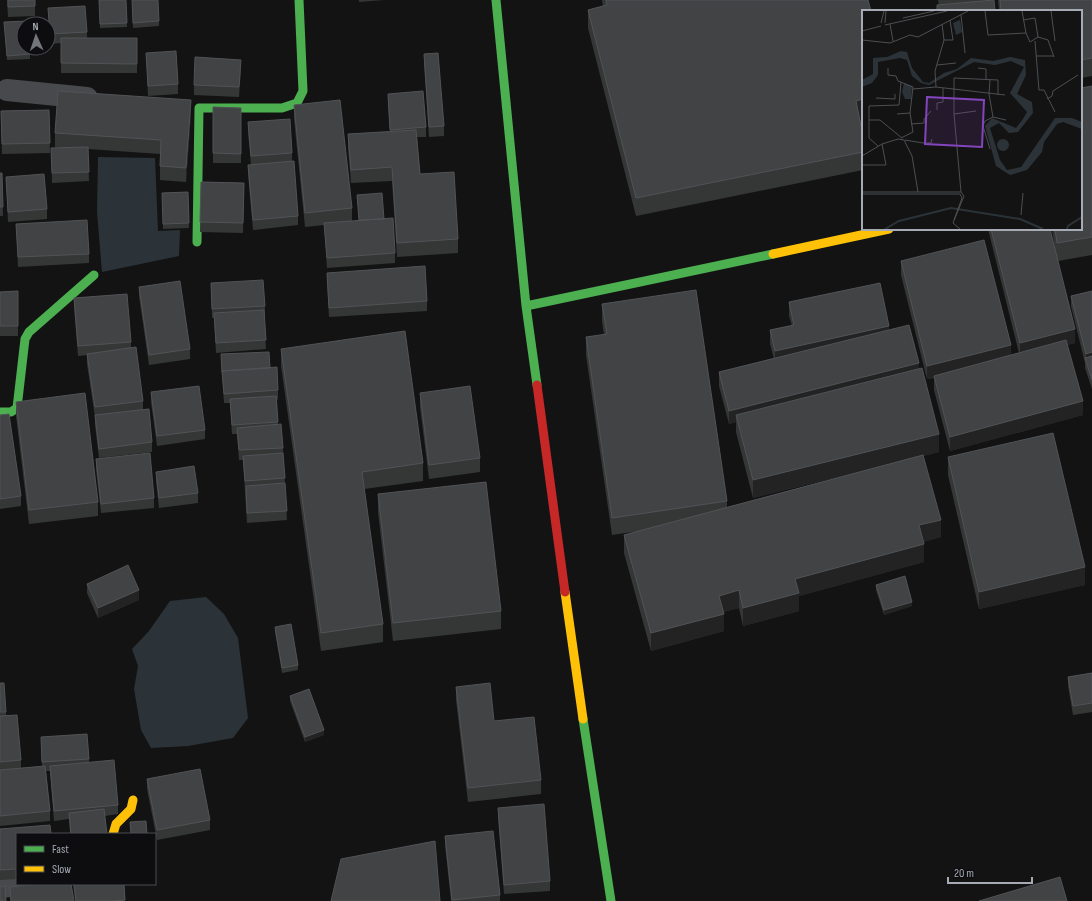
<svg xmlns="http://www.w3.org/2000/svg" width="1092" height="901" font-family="'Sofia Sans Condensed',sans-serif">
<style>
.water{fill:#2b3338}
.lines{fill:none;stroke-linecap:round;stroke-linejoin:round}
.street{stroke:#48494c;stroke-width:22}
.fast{stroke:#4caf50;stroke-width:9}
.slow{stroke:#ffc107;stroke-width:9}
.jam{stroke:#c62828;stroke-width:9}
.wall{fill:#353737}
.shaded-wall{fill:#232323}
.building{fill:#414345;stroke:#515356}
.inset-river{fill:none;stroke:#2b3338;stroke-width:2}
.inset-road{fill:none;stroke:#4d4f53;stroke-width:1}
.view{fill:#8345bd;fill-opacity:0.15;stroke:#8345bd;stroke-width:2}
.inset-edge{fill:none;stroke:#a5aab4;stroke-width:2}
</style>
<rect width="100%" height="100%" fill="#131313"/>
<path class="water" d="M98,157L155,158L158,231L180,230L179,256L102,272L97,212Z
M206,597L224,614L238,638L248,718L233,738L188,746L151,748L141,730L134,689L138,666L132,649L149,631L170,601Z"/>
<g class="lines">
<path class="street" d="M7,90L87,98
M0,887L30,884"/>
<path class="fast" d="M496,0L526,306L537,385
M197,242L199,108H282L297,103L303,91L299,0
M526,306L773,254
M0,412H11L17,408L25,339L29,332L94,275
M583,719L611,901"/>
<path class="slow" d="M773,254L889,229
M565,592L583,719
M113,834L116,824L131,809L133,800"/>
<path class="jam" d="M537,385L565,592"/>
</g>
<path class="wall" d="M7,0H35V16L8,17Z
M99,0H126L127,27L100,28Z
M359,0H384L359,2Z
M602,0H868L860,117L863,136V170L636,216L588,28V10L603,6Z
M938,0H989L995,11H937V5H939Z
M998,0H1092V76L1081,78V11H999Z
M132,5L159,21V26L133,28Z
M48,8L87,32V38H137V73H61V43L50,44Z
M4,22L30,48V59L7,60Z
M146,53L178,84V94L148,96Z
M424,54L444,126V136L429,137L424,64Z
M241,69L239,97L194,95V85Z
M1092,86V255L1058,261L1075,343L1067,345L1083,415L950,451L934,390V378L927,379L901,275V261L1011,355L1019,353L988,229H1050L1055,249L1052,229H1081Z
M388,94L426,127V137H417L420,174L458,239V253L397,257L392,181L351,183L348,148V134L390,132L388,104Z
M294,105L352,208V221L359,220L357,195L384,219L395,253V263L327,268L324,225L305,227L294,119Z
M213,107L241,108V163H213Z
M49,110L50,153L2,154L1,111Z
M191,114L186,182L160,180V154L88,149L89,181L52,183L51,148L66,147H55V133Z
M248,122L292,153V161L298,216V225L253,230L248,174V165H251L248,132Z
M0,173H2L3,216H0Z
M6,177L47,209V219L8,222Z
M201,182L244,183L243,233L200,232Z
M188,192L189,228L163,229L162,193Z
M16,224L89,254V263L18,267Z
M327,273L427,301V311L329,317L327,282Z
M211,283L265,306V315H264L266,349L216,353L214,318H212Z
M139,287L190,349V359L149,365L139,296Z
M18,291V336H0V292Z
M1092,291V389L1085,368V363L1071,306V296Z
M74,298L131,342V348L143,401V410L152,442V452L99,458L95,425V417L87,364V355L78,356L74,307Z
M789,302L889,330L919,369L939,452L923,456L941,537L923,542L924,562L799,596V611L743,626L739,608L723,612L724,631L651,651L624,553V535L639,531L612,535L586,355V337L604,335L602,321V304L727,501V507L875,468L753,498L736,432V422L729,424L719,386V372L774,359L770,344V330L792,326L789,316Z
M281,349L423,463V481L364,489L383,624V642L321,651L281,366Z
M221,359L270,368L278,390V399L277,400L278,425L283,448L287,520L247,523L243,460H239L237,434H232L230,403H224Z
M151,392L205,430V439L157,446L151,402Z
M420,393L480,458V472L429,479L420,407Z
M16,402L98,502V516L29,524L16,416Z
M0,415L21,496V506L0,509Z
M948,457L1085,585L979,609L948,475Z
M96,459L154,498V508L101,513L96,469Z
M156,472L198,493V503L159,508L156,481Z
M378,494L501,611V629L393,641L378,512Z
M87,584L139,600L98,618L87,593Z
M876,585L912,606L884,615L876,590Z
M275,627L298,665V670L282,673L275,632Z
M1092,673V712L1073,715L1068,686V677Z
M0,683L6,712V716L21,760V768L42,766L41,737L89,759V763L118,805V814L105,816L107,834H70L69,819L54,821L50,771H46L50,811V821L0,826Z
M456,687L541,780V794L468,802L456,700Z
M290,696L324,735L305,742L290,701Z
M147,779L210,820V830L157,840L147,789Z
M498,808L550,881V891L504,894L498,817Z
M0,829L17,834V879L0,880Z
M445,836L500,895V901H451L445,845Z
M73,884H124L125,901H75Z
M10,887L74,901H10Z"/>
<path class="shaded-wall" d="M241,60V69L239,97V87Z
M863,99V117L856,118V101Z
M191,100V114L186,182V168Z
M889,326V340L775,365V351Z
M1075,329V343L1020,357V343Z
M1011,345V359L927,379V366Z
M1092,352V362L1086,359V354Z
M919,363V377L736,415V422L729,424V411Z
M1083,401V415L950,451V437Z
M939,434V452L753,498V480Z
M941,520V537L919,543V525Z
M924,544V562L799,596V611L743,626V608L795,579Z
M1085,567V585L979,609V592Z
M139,590V600L98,618V608Z
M739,590V608L719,613V596Z
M912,602V606L884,615V610Z
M724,614V631L651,651V633Z
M324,730V735L305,742V737Z"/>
<path class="building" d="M8,0H35V6L8,7Z
M99,0H126L127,23L100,24Z
M132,0H158L159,21L133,23Z
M606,0H868L871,11H863V99L856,101L863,136V152L636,198L588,10L607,5Z
M994,0L995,11H937V5Z
M1000,0H1092V58L1081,60V11H1001Z
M85,6L87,32L50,34L48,8Z
M28,21V24H24V48H30V54L7,56L4,22Z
M61,38H137V64L61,63Z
M176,51L178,84L148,86L146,53Z
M438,53L444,126L429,127L424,54Z
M195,57L241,60L239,87L194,85Z
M1092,86V237L1057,243L1055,229H1081V88Z
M58,91L191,100L186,168L160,166L161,140L55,133Z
M423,91L426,127L390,130L388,94Z
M340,100L352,208L305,213L294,105Z
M213,107L241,108V154L213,153Z
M49,110L50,143L2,144L1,111Z
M290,119L292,153L251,156L248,122Z
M416,130L420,174L454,172L458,239L397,243L392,167L351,170L348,134Z
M88,147L89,172L52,173L51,148Z
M294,161L298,216L253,220L248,165Z
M0,173H2L3,207H0Z
M44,174L47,209L8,212L6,177Z
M201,182L244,183L243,223L200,222Z
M188,192L189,223L163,224L162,193Z
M382,193L384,219L359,220L357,195Z
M393,218L395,253L327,258L324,223Z
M87,220L89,254L18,257L16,224Z
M991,229H1050L1075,329L1020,343Z
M984,240L1011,345L927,366L901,261Z
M425,266L427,301L329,308L327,273Z
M263,280L265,306L212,309L211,283Z
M180,281L190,349L149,355L139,287Z
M880,283L889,326L775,351L770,330L794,325L789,302Z
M696,290L727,501L612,518L586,337L607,334L602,304Z
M18,291V326H0V292Z
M1092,291V352L1086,354L1071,296Z
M127,294L131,342L78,346L74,298Z
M264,310L266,340L216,343L214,313Z
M909,325L919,363L729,411L719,372Z
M405,331L423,463L362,472L383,624L321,633L281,349Z
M1066,340L1083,401L950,437L934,376Z
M136,347L143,401L95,407L87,354Z
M269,352L270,368L222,371V372L221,354Z
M1092,356V380L1085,358Z
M277,367L278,390L224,394L222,371Z
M922,368L939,434L753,480L736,415Z
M199,386L205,430L157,436L151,392Z
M470,386L480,458L429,465L420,393Z
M85,393L98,502L29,510L16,402Z
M276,396L278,422L232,425L230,399Z
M149,409L152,442L99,449L95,415Z
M9,414L21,496L0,499V415Z
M281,424L283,448L239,450L237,428Z
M1053,433L1085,567L979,592L948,457Z
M150,453L154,498L101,504L96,459Z
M283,453L285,478L245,481L243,456Z
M923,455L941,520L919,525L924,544L795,579L799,593L743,608L739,590L719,596L724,614L651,633L624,535Z
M194,466L198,493L159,498L156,472Z
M486,482L501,611L393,623L378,494Z
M285,483L287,511L247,513L246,486Z
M128,565L139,590L98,608L87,584Z
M905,576L912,602L884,610L876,585Z
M291,624L298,665L282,668L275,627Z
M1092,673V703L1073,706L1068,677Z
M0,683H4L6,712H0Z
M490,683L494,721L534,717L541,780L468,788L456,687Z
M309,689L324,730L305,737L290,696Z
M17,715L21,760L0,762V716Z
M87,734L89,759L42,762L41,737Z
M114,760L118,805L54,811L50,766Z
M45,766L50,811L0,816V770Z
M200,769L210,820L157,830L147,779Z
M544,804L550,881L504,885L498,808Z
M104,809L107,834H71L69,813Z
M146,821L147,834H131L130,822Z
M50,825L51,834H17V869L0,870V829Z
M493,831L500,895L452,900L445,836Z
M435,841L440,901H331L341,859Z
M1060,877L1067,901H979Z
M32,884H71L74,901H11L10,887Z
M74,884H124L125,900L113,901H76Z
M5,886L6,901H0V887Z"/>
<g transform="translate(862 10)">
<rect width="220" height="220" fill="#131313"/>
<path d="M98,10L100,22L94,25L91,13ZM39,41L45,42L50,58L61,72L67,73L82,63L95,59L109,48L131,51L148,47L163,50L164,65L155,84L170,92L171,103L156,122L147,123L137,113L128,118L138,150L145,160L159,157L193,108H210L220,112V119L201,112L195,114L182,132L180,142L165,160L148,165L134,156L123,116L130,108L154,118L161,109L165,102L148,83L162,57L149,51L133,55L112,52L67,75L59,73L50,66L45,50L38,48L16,52V65L10,73L0,77V70L11,64V48L25,47ZM42,73L50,76L49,89H43L40,82ZM135 135a6 6 0 1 1 12 0a6 6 0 1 1-12 0Z" fill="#2b3338"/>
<path class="inset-river" d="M23,219L37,211L89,198L158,209L181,219M205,219L206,216L220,207"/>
<path class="inset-road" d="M123,1L126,25L164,23L168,32L176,27M160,1L164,23M189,1L193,31M99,5L103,43M41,8L72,1M161,10L173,8L176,27L186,30L192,47M19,13L22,1M23,13L24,1M28,14L31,31M23,15L85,1M0,21L19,16M0,30L28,33L48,25L56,27L106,1M82,30H91L88,10M173,31L177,80H182L193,102M174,46H192M75,55L94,53M26,58V65L34,66L36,71L51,77L48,103L51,122L39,128M116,58L124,59V69M74,77L73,61L82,30L80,14M51,79L74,77L143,85M127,84L131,107M127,84L128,70M14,88L33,89V84M185,89L190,86L191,81L216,65M75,100V93L81,92V78M35,104L48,103M92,104L114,101M7,110H18L40,128M49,114L62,113V109L69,101M43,130L61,133H69L70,129M16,136L7,128V96L37,95L39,72M128,139L121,116L123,111L131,107L144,110M0,146L20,134L36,129L42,130L50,146L56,182M0,155H24L20,134M0,182H99M0,184H98L100,188L92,210M159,205L161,183M98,219L91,213L102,186L99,182L92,104V68L136,70V85"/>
<path class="view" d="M65,87L122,90L120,137L63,134Z"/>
<rect width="220" height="220" class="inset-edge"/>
</g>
<rect x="16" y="833" width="140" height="52" fill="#0d0d0f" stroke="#4a4c51"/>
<rect x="24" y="846" width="20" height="6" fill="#4caf50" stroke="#4a4c51"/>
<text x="52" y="853" font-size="12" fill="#a5aab4">Fast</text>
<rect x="24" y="866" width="20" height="6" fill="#ffc107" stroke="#4a4c51"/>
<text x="52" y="873" font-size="12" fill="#a5aab4">Slow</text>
<g transform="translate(36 36) rotate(357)"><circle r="19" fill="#0d0d0f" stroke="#4a4c51"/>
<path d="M0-3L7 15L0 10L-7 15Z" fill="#72757c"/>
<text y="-6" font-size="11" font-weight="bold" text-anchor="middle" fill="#a5aab4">N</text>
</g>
<path d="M948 877v6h84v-6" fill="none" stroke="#a5aab4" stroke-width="2"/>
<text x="954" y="877" font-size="12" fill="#a5aab4" stroke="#0d0d0f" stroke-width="3" paint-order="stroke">20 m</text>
</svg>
